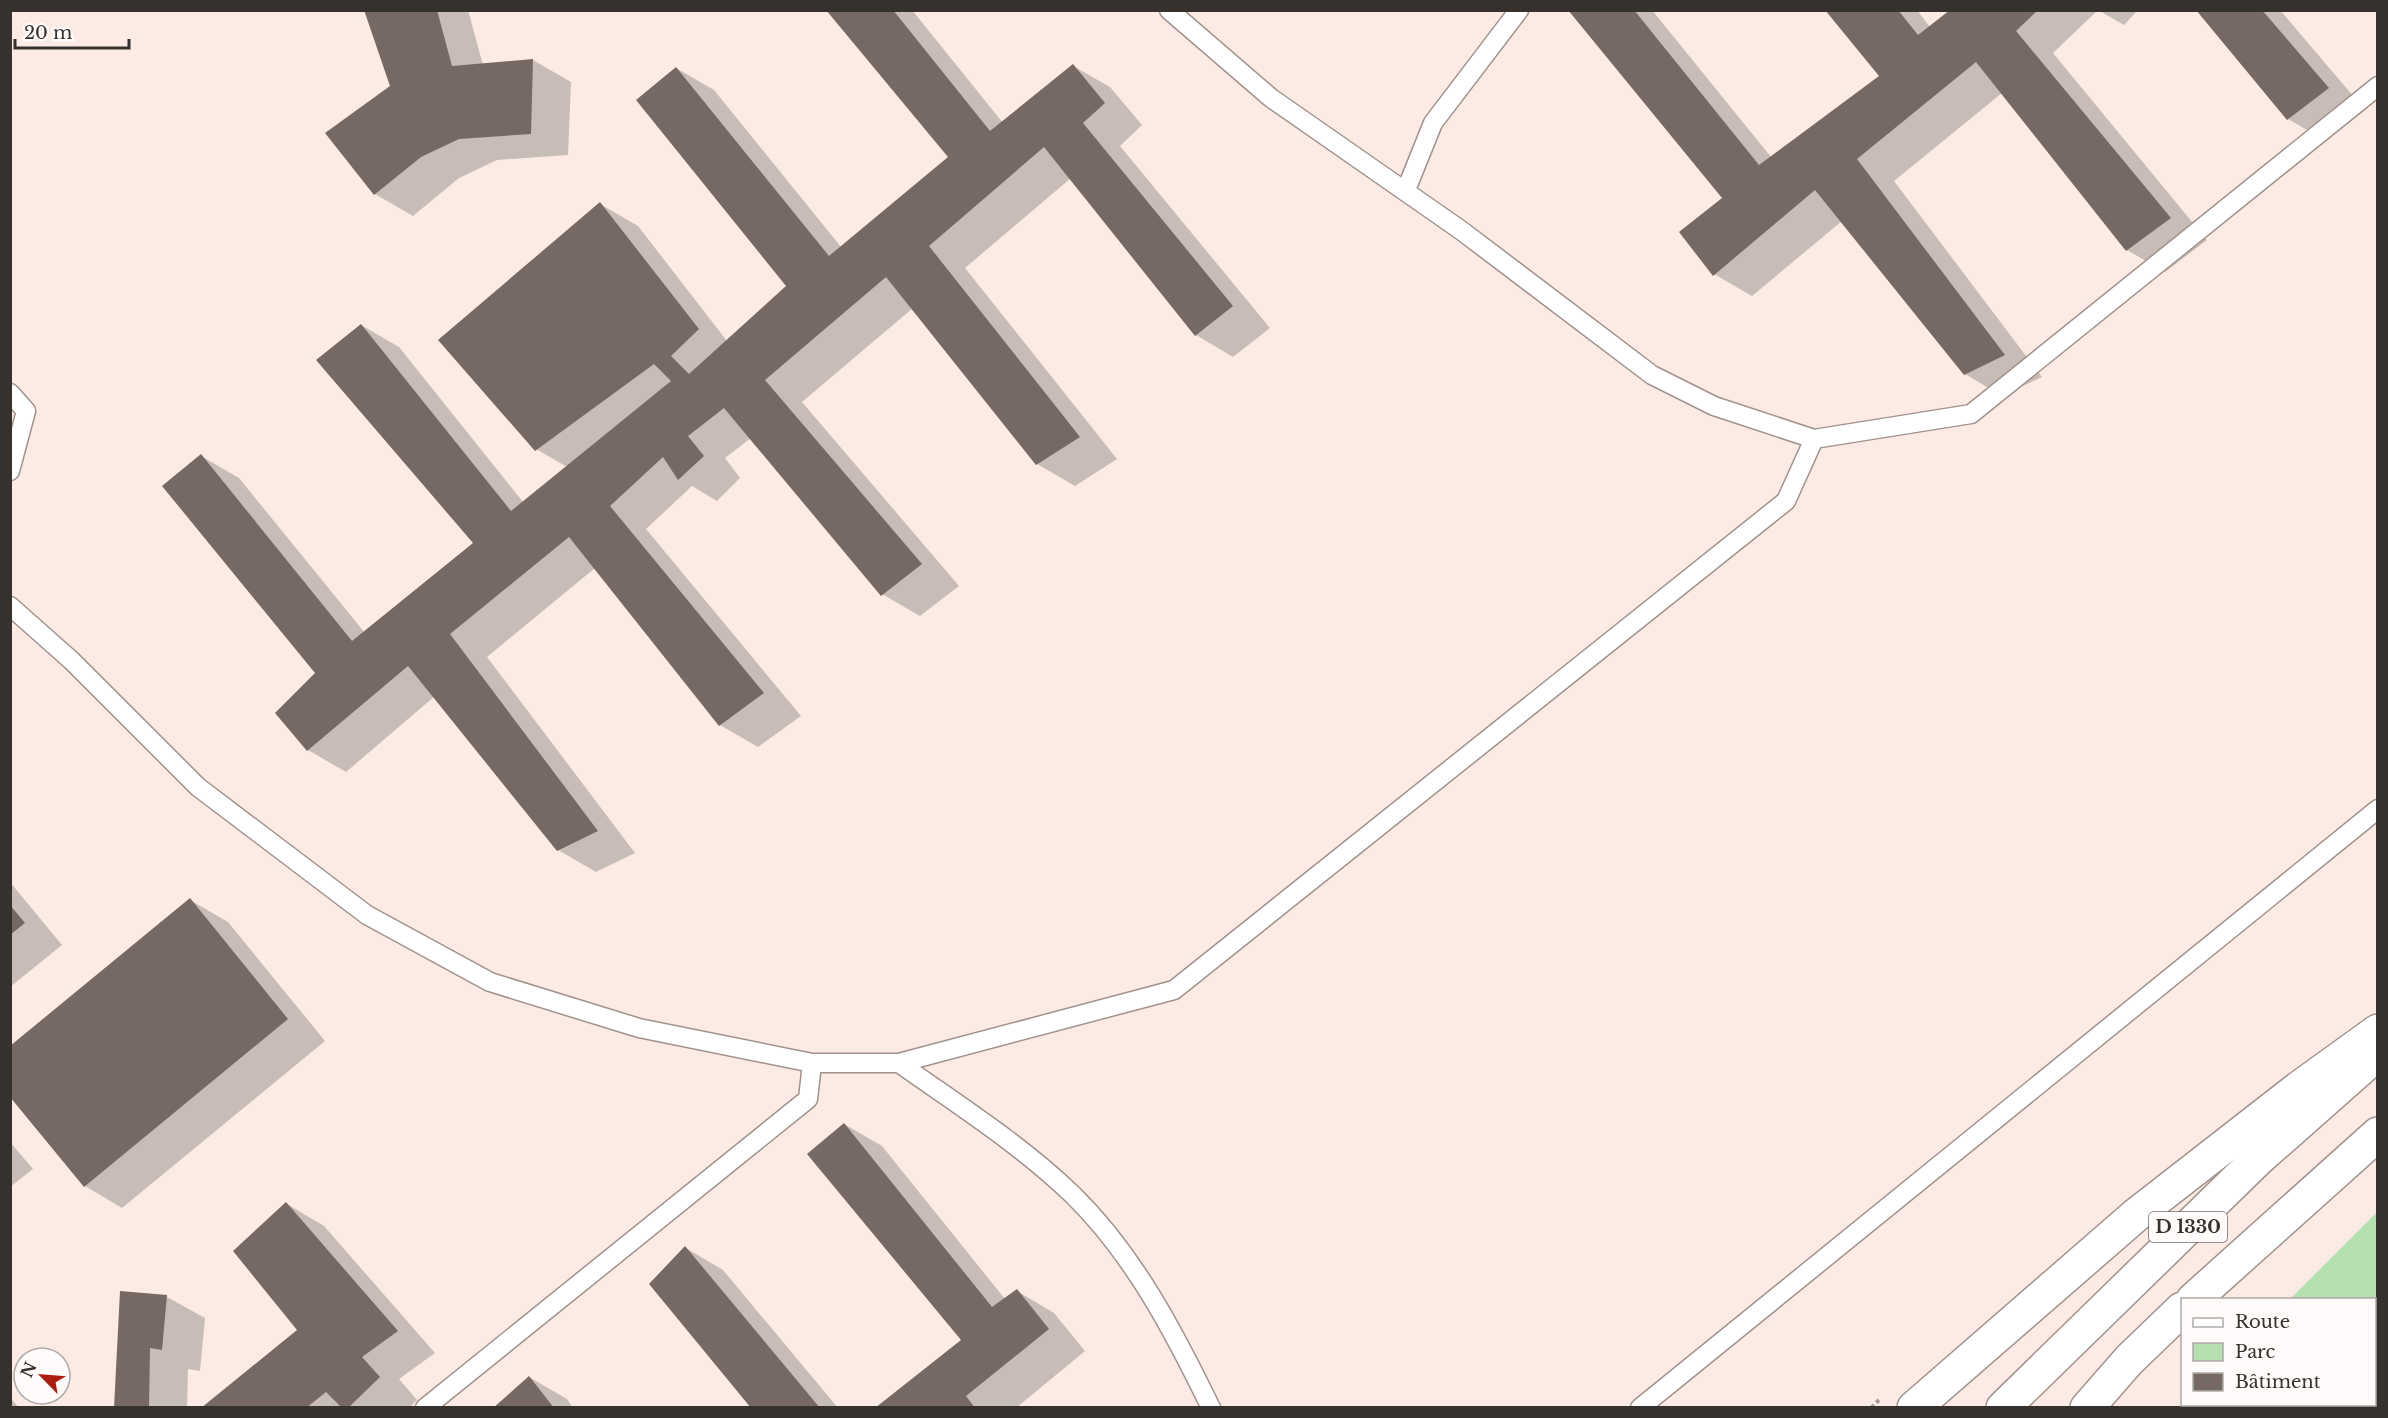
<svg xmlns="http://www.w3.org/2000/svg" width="2388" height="1418" font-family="'Libre Baskerville',serif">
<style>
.green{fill:#b5dfb1}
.shadow{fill:#0003}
.building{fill:#766862}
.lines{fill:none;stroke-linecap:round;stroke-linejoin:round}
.service-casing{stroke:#a1928c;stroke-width:21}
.minor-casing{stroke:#a1928c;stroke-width:36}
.primary-casing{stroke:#a1928c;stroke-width:36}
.path{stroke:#a79b96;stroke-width:4;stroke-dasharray:4.5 3;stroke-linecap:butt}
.service{stroke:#fff;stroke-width:18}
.minor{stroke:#fff;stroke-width:33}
.primary{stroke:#fff;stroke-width:33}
.labels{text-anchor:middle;stroke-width:6;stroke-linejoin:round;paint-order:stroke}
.shield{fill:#fffbfa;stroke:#736e6b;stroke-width:1.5}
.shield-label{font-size:18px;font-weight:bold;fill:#37312e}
</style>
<rect width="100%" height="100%" fill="#fbebe4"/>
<path class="green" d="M2377,1212V1407H2182L2185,1404H2374V1300L2290,1299Z"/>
<path class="shadow" d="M366,10H468L483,65L533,60L571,82L568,155L497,160L459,178L413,216L375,194L327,134L392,86Z
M828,10H912L1003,123L1073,66L1110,87L1142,125L1120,146L1270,328L1233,357L1196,335L1071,178L965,268L1117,459L1075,486L1037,464L913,308L802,402L959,586L920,616L882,594L751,438L725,458L740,478L717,501L692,486L646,529L801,716L758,747L720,725L595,568L487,657L635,853L596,872L558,850L435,696L346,772L308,750L317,674L201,456L239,478L365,633L476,543L361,325L399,347L523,502L567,467L536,449L600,204L638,226L727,341L788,286L676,68L714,90L841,247L950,157Z
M1570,10H1652L1771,157L1881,76L1827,10H1917L1930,27L1952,10H2098L2053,53L2207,240L2165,272L2127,250L2002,93L1894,181L2042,377L2002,396L1965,374L1842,221L1752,296L1714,274L1724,198Z
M2098,10H2138L2124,25Z
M2198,10H2280L2365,110L2326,141L2288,119Z
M10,882L62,945L10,987Z
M190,900L228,922L325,1041L122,1208L85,1186Z
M844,1124L882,1146L1005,1299L1017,1291L1054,1313L1085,1351L1016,1408H877L963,1340Z
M10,1142L33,1169L10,1187Z
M287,1204L324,1226L435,1353L399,1379L417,1400L409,1408H203L299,1330Z
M686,1248L723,1270L838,1408H753Z
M122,1293L167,1297L205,1318L200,1371L188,1369L187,1408H115Z
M529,1377L567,1399L573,1408H495Z
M10,1397L19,1408H10Z"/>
<path class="building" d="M364,10H437L452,66L533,59L531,134L459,139L421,157L374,195L325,133L390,86Z
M826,10H893L990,131L1073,64L1105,103L1083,123L1233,306L1195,336L1044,147L929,246L1080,437L1036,465L886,277L765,380L922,564L881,596L724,408L688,436L704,456L678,480L663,457L610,506L764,693L719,726L569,537L450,634L598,831L557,851L408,666L307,751L275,713L315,673L162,486L201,454L352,641L473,543L316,360L361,324L511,511L671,381L654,364L535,451L438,340L600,202L699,329L671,356L689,374L786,286L636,100L676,67L829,256L948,157Z
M1568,10H1634L1759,165L1879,76L1825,10H1898L1918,35L1950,10H2038L2016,31L2171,218L2126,251L1976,62L1857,159L2005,355L1964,375L1815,190L1713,276L1679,232L1722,198Z
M2196,10H2262L2329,88L2287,120Z
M190,898L288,1019L84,1187L10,1097V1046Z
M10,905L25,923L10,935Z
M844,1123L992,1307L1017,1289L1049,1329L966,1396L975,1408H875L961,1340L807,1154Z
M286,1202L398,1331L362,1357L380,1377L348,1408H342L326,1392L306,1408H201L297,1330L233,1251Z
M685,1246L820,1408H751L649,1284Z
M120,1291L167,1295L162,1350L150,1348L149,1408H114Z
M529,1376L554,1408H493Z"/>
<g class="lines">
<g class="service-casing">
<path id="service" d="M1169,10L1271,98L1462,231L1652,375L1714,406L1814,439L1971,414L2378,86
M1406,190L1433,123L1519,10
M10,393L26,411L10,471
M10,606L72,661L198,787L367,915L490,982L639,1028L812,1063H899L1174,990L1786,501L1814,439
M899,1063C958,1105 1020,1144 1073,1195C1134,1255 1174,1332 1211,1408
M425,1408L808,1099L812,1063
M1640,1408L2378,809"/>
</g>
<g class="minor-casing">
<path id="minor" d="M1914,1408L2136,1215L2299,1088L2378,1031"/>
</g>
<g class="primary-casing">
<path id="primary" d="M2193,1300L2378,1134
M2003,1408L2257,1160L2378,1053
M2087,1408L2129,1360L2182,1309"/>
</g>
<path class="path" d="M1871,1408L1879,1400"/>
<use href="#service" class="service"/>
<use href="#minor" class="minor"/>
<use href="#primary" class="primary"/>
</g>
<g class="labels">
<rect class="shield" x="2149" y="1212" width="78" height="30" rx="4.5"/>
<g class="shield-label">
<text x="2188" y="1233">D 1330</text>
</g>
</g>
<rect width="2388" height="1418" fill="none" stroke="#37312e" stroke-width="24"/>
<rect x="2181" y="1298" width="195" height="108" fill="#fffbfa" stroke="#afaaa8" stroke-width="1.5"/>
<rect x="2193" y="1318" width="30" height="9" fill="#ffffff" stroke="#afaaa8" stroke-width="1.5"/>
<text x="2235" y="1328" font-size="18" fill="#37312e">Route</text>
<rect x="2193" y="1343" width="30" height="18" fill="#b5dfb1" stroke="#afaaa8" stroke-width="1.5"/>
<text x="2235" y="1358" font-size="18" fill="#37312e">Parc</text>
<rect x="2193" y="1373" width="30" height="18" fill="#766862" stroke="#afaaa8" stroke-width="1.5"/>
<text x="2235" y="1388" font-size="18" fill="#37312e">Bâtiment</text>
<g transform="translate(42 1376) rotate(295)"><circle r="28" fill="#fffbfa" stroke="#afaaa8" stroke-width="1.5"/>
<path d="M0-4.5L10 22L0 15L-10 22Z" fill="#ad1d0f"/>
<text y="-9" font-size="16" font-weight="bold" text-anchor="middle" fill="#37312e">N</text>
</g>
<path d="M15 39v9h114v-9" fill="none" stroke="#37312e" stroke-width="3"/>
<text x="24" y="39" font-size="18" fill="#37312e" stroke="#fffbfa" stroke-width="4.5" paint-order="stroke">20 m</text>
</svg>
